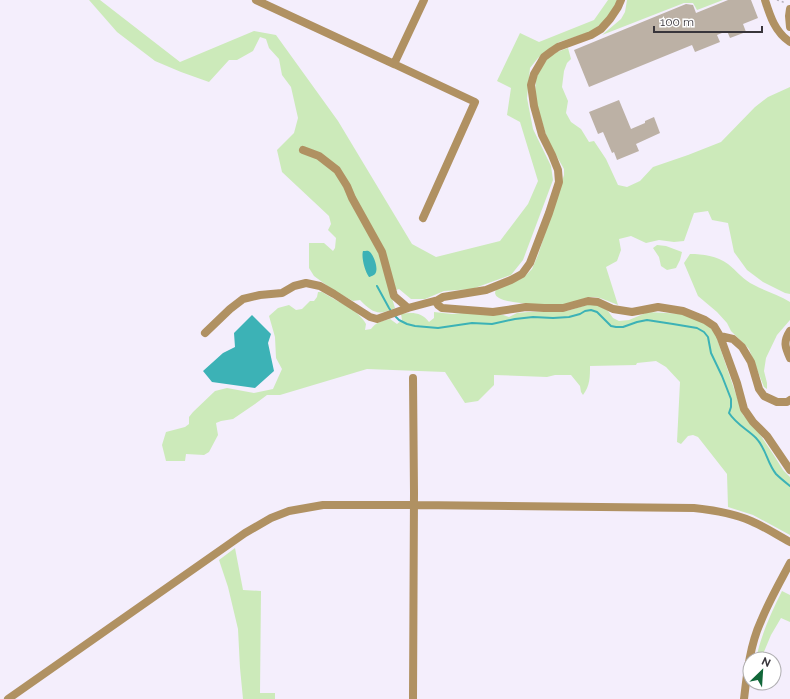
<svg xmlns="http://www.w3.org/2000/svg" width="790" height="699" font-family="Raleway,sans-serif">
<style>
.green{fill:#cceaba}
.water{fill:#3cb2b6}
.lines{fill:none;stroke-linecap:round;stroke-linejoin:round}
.stream{stroke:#3cb2b6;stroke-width:2}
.building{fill:#bcb1a5}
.path{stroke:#b6b1bd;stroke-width:1.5;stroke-dasharray:2 3;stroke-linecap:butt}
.minor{stroke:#b09162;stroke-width:8}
</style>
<rect width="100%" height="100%" fill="#f4eefc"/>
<path class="green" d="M89,0H100L180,62L254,31L276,35L338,121L412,244L436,257L500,241L528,204L538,181L520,122L507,115L511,88L497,81L520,33L539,42L594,20L608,0H617L615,6L606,20L590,32L559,42L538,58L530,68L527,98L533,129L551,166L553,180L523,260L511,275L472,289L444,291L425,299H411L399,289L390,292L395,308C378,316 373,313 360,300L353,301L333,290L314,276L309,268V243H324L333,251L335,248L336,238L328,230L331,224L329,216L282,172L277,150L294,133L298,118L291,87L282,75L279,59L269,48L266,39L260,37L253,51L237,60H229L209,82L181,72L155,61L117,32Z
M627,0H723L697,10L693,3H684L602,35L621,19L625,12Z
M568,48L571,59L567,63L564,71L562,87L568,101L566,113L571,122L581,129L589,142L594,141L606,159L618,185L627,187L640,181L653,167L688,155L721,142L755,107L768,97L790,87V294L785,293L763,282L747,270L734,252L728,223L712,220L708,211L694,213L684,241L674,242L659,240L646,243L631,236L619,239L621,250L617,261L606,267L618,305C610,302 601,297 592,297C584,297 572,304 562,305C550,306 509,304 499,298C496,296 496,296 495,293L496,289L519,280L525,276L532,269L538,255L564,175V169L548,141L537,106L535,93L536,80L539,70L549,57L557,52Z
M657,245L666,246L682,252L680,260L676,268L667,270L661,266L659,257L653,248Z
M690,254C703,254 717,256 728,264C737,271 743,280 754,285C765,291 779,295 790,302V320L777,335L766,358L764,371L767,383V389L764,387L749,349L731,331L727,323L717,312L698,296L684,263Z
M318,292H322C337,302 357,308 366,324L365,330L371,329C376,322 382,321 390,319L397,324L402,320L401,314C412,312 422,312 429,322L434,318V312L452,314L464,313L489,315H503L509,317L517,313L528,312L567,311L590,304L599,306L608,311L613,318L619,321L629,320L648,312L684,314L708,325L715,333L743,415L759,433L775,457L783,470L790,477V535L753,515L728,507L727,474L698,437L693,435L688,436L681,444L677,442L680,382L666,367L656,361L637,363L636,365L590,366C590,377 590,386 583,395L581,392L580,386L571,375H555L547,377L494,375V385L478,401L465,403L445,372L367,369L280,395H267L255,404L233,419L221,421L216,423L218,435L209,452L204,455L186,454L185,461H166L162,445L166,432L185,427L189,424V417L193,412L215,391L227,388L254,393L273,389L282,369L276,358L275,337L269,316L278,308L289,305L296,310L302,309L310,301H314L317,297Z
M235,548L243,590L261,591L260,693H275V699H243L240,668L238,629L228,587L219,560Z
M782,591L790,595V622L781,618L771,635L761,659H756C761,635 771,613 782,591Z"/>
<path class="water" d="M363,251C366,251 368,250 370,252C374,256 379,269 375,274C374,275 370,277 369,277C365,272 361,257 363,251Z
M252,315L271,334L268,343L274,371L255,388L212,382L203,371L223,353L235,347L234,333Z"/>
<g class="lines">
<path class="stream" d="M377,286L389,308L391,311
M395,316L399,320L407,324L415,326L438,328L472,323L492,324L515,319L533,317L553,318L569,317L580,314L585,311L591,310L597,312L611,326L616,327H623L637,322L647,320L673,324L697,328L704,332L708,337L711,353L722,376L731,399V407L729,413C737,425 747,429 756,438C766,448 767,463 776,474C780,478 785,482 790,486"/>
</g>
<path class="building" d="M728,0H751L758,18L743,24L746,32L730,38L727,31L717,35L720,42L695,52L692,45L589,87L574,50L686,4L693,5L696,13Z
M619,100L631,129L645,123V121L654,117L660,133L636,144L639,151L617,160L614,152L612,153L603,132L598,134L589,112Z"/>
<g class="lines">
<path class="path" d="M777,0L786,3"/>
<path class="minor" d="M256,0L394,64L424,0
M765,0C770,16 775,32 790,42
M790,9L789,16L790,27
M394,64L475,102L423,218
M303,150L319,156L337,170L347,186L352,198L382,252L394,296L408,308
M438,300L437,303L438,305L442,308L493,312L526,307L544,308H563L588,301L598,302L613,309L632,312L658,307L683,311L705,320L714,326L720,336L737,383L744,409L753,422L767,436L790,470
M790,331C783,342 785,347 790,358
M205,333L230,309L243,299L260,295L282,293L294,286L306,283L320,286L334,294L370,317L377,319L408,308L438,300L443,297L486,290L511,280L522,274L530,263L549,213L559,182L558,170L552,155L542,135L534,106L531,85L534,74L544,57L552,51L558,47L591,35L601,29L610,19L618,7L621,0
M720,336L733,339L742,347L751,362L759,389L764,396L777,402H787L790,400
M8,699L245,533L271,518L289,511L323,505H414L694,508C713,510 733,513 751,521C765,527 777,535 790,542
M413,699L414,493L413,378
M744,699C747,673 750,645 761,621C769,601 780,582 790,563"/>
</g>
<g transform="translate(762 671) rotate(25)"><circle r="19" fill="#ffffff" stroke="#afaeb1"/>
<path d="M0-3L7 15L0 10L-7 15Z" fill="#116739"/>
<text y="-6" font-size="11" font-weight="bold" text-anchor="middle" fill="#38353b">N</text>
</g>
<path d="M654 26v6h108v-6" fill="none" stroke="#38353b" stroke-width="2"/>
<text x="660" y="26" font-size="12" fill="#38353b" stroke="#ffffff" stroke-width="3" paint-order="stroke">100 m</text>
</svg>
